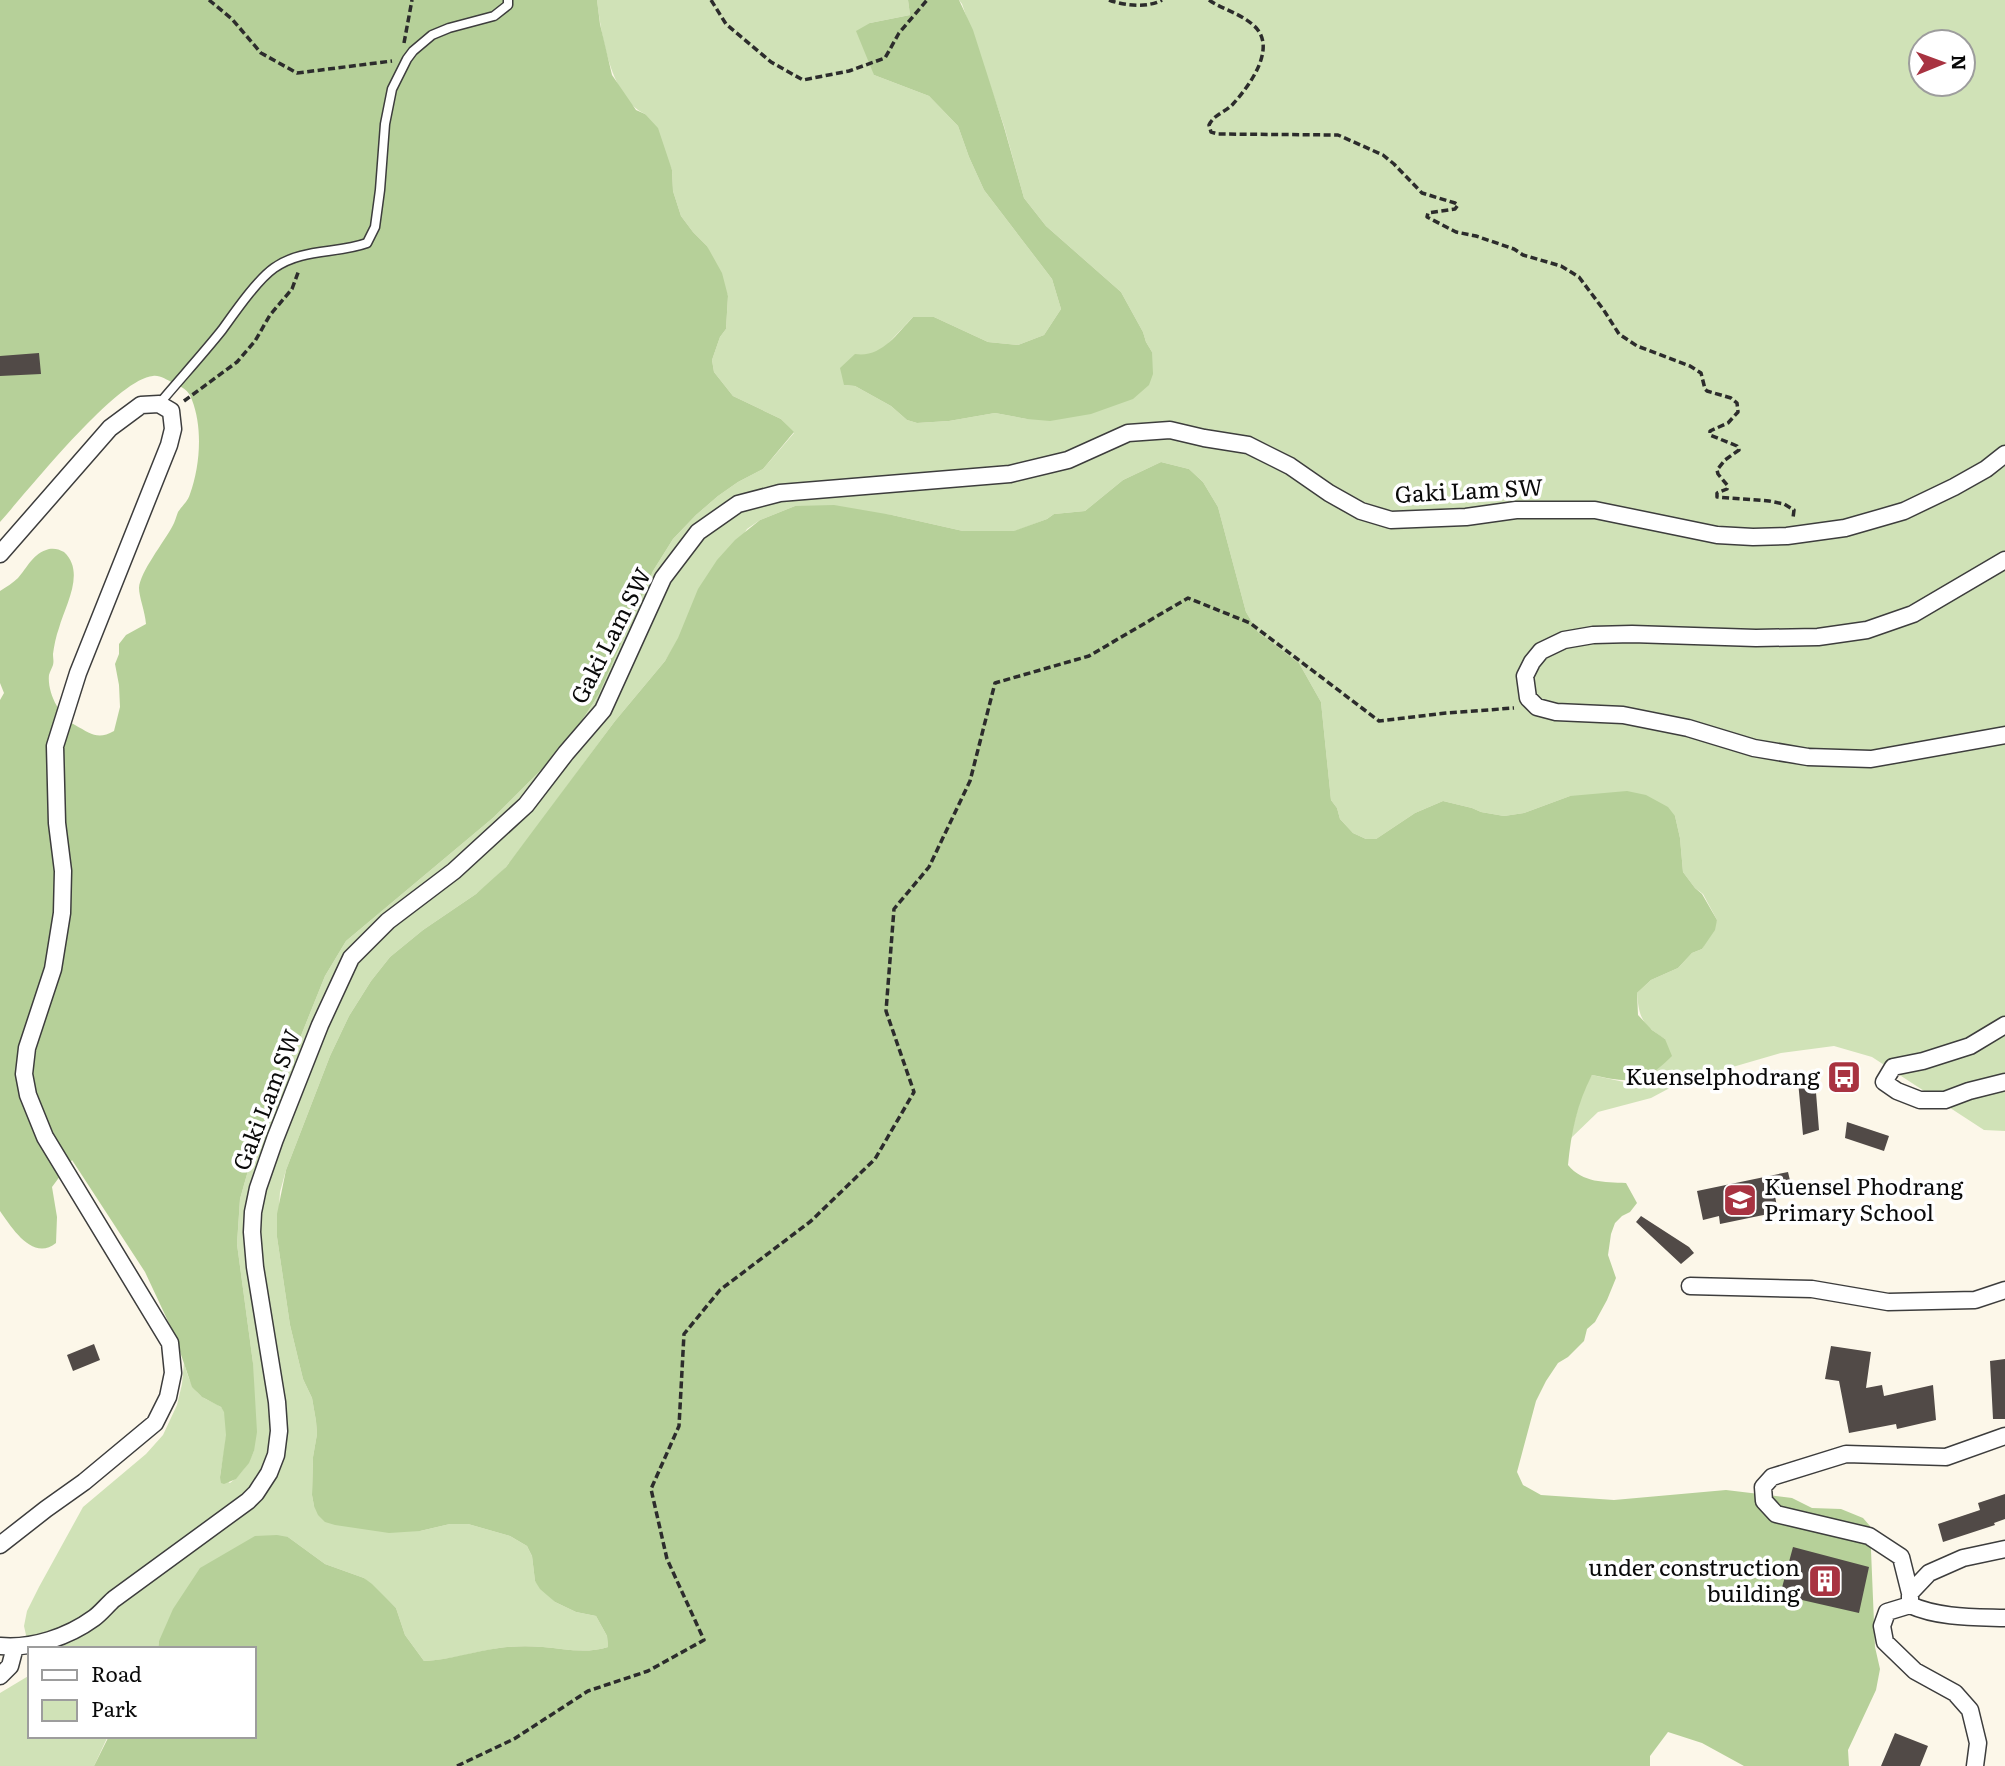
<svg xmlns="http://www.w3.org/2000/svg" width="2005" height="1766" font-family="Literata,serif">
<style>
.green{fill:#d0e2b7;fill-rule:evenodd}
.forest{fill:#b6d099}
.building{fill:#514a47}
.lines{fill:none;stroke-linecap:round;stroke-linejoin:round}
.service-casing{stroke:#3d3d3d;stroke-width:11}
.minor-casing{stroke:#3d3d3d;stroke-width:19}
.path{stroke:#2c2c2c;stroke-width:3.5;stroke-dasharray:7 3.5;stroke-linecap:butt}
.service{stroke:#fff;stroke-width:8}
.minor{stroke:#fff;stroke-width:16}
.labels{text-anchor:middle;stroke-width:7;stroke-linejoin:round;paint-order:stroke}
.street-label{font-size:23px;fill:#0a0a0a;stroke:#fff}
.poi-label{font-size:23px;fill:#0a0a0a;stroke:#fff;text-anchor:end}
</style>
<rect width="100%" height="100%" fill="#fcf7e9"/>
<path class="green" d="M597,0H908L910,15L870,23L874,75L929,96L958,126L969,157L984,190L1052,279L1061,309L1044,335L1018,345L988,342L934,317H913L882,350L865,356L844,385L855,386L891,406L907,420L917,423L949,421L995,413L1027,419L1152,352L1146,342L1143,332L1121,292L1046,226L1024,198L1004,126L962,4L959,0H2005V1131L1984,1130L1872,1057L1834,1046L1781,1053L1681,1082L1651,1098L1598,1112L1570,1139L1582,1092L1592,1075L1624,1082L1665,1039C1643,1025 1639,1019 1637,993L1651,980L1678,968L1692,953L1702,949L1717,920L1703,894L1695,888L1683,872L1680,838L1675,816L1570,796L1524,813L1504,816L1481,812L1472,808L1443,801L1415,813L1376,839H1366L1353,833L1340,819L1337,808L1331,800L1321,702L1299,663L1258,632L1246,612L1218,507L1203,482L1189,469L1161,462L1123,480L1085,511L1054,514L1047,519L1015,531H963L892,515L795,506L760,520L747,529L665,661L615,721L533,832L506,867L491,882L476,894L423,930L390,957L371,981L349,1016L330,1056L286,1170L280,1192L277,1237L290,1325L303,1379L312,1398L316,1421L317,1434L313,1457L312,1495L314,1506L420,1531L450,1524H468L510,1536L527,1546L532,1556L535,1581L555,1602L576,1612L596,1616L607,1636L608,1647C586,1654 565,1649 543,1647C529,1646 513,1646 499,1648C473,1652 451,1660 424,1661L405,1635L396,1608L364,1578L325,1564L288,1537L159,1641L158,1649H30V1653L24,1626L27,1611L39,1587L83,1507L146,1454L163,1435L177,1405L182,1384L184,1362C187,1375 191,1387 201,1396C208,1402 220,1403 224,1411C231,1427 222,1460 220,1477L230,1483C241,1475 248,1464 254,1451L253,1363L237,1244L240,1199L251,1160L325,976L346,941L494,817L553,758L575,731L599,694L653,571L673,539L696,515L718,496L738,482L763,469L794,433L781,419L733,396L714,372L712,360L720,337L726,329L728,296L707,246L693,232L681,216L673,191L672,170L645,114C611,98 601,34 597,0ZM1921,42H1963V84H1921Z
M30,1675V1736H108L94,1766H0V1693Z"/>
<path class="forest" d="M0,0H597L600,24L612,75L636,110L645,114L658,128L672,170L673,191L681,216L693,232L707,246L722,273L728,296L726,329L720,337L712,360L714,372L733,396L781,419L794,432L763,469L738,482L718,496L696,515L673,539L653,571L599,694L575,731L553,758L494,817L346,941L325,976L251,1160L240,1199L237,1244L253,1363L257,1432L254,1451L249,1463L236,1479L224,1484L221,1483L220,1477L226,1435L224,1412L221,1407L202,1397L192,1387L174,1334L145,1272L72,1160L52,1187L57,1217L56,1243C33,1262 12,1228 0,1211V700L4,693L0,683V591C6,587 13,583 18,578C27,568 33,553 49,549C54,548 59,549 64,552C86,572 65,606 59,628C56,636 54,646 53,654C53,658 54,661 53,665C52,668 50,671 49,675C47,693 60,717 75,725C91,734 98,740 114,731L120,707L119,685L115,664L119,654V644L126,635L146,624C145,611 139,597 139,588C140,572 164,542 172,527C175,522 176,517 178,512C182,506 188,501 190,494C200,467 203,428 192,400C189,390 182,387 173,383C167,380 160,375 153,376C116,379 28,491 0,522Z
M908,0H959L973,30L1004,127L1024,198L1046,226L1121,292L1143,332L1146,342L1152,352L1153,374L1149,385L1133,399L1091,414L1050,421L1027,419L995,413L949,421L917,423L907,420L891,406L855,386L844,385L840,368L855,354C881,358 896,335 913,317H934L988,342L1018,345L1044,335L1061,309L1052,279L984,190L969,157L958,126L929,96L874,75L856,31L870,23L910,15Z
M1161,462L1189,469L1203,482L1218,507L1246,612L1258,632L1299,663L1321,702L1331,800L1337,808L1340,819L1353,833L1366,839H1376L1415,813L1443,801L1472,808L1481,812L1504,816L1524,813L1570,796L1627,791L1646,795L1668,807L1675,816L1680,838L1683,872L1695,888L1702,894L1717,920L1715,930L1702,949L1692,953L1678,968L1651,980L1637,993L1638,1015L1652,1030L1665,1039L1672,1056C1643,1085 1630,1083 1592,1075C1577,1103 1571,1134 1568,1165C1583,1183 1604,1182 1626,1183L1637,1203L1630,1212L1622,1216L1615,1223L1611,1234L1608,1255L1616,1278L1607,1300L1595,1322L1587,1329L1584,1341L1568,1357L1558,1363L1546,1381L1536,1401L1517,1472L1523,1485L1541,1495L1614,1500L1726,1490L1792,1498L1812,1508L1841,1509L1863,1518L1870,1526L1875,1647L1880,1669L1876,1690L1848,1750L1849,1766H1744L1702,1743L1668,1732L1650,1756V1766H94L109,1736H254V1649H158L159,1641L173,1609L200,1568L255,1536L277,1535L288,1537L325,1564L364,1578L372,1584L396,1608L405,1635L424,1661C450,1660 474,1651 499,1648C513,1646 529,1646 543,1647C565,1649 586,1654 608,1647L607,1636L596,1616L576,1612L555,1602L540,1589L535,1581L532,1556L527,1546L510,1536L468,1524H450L420,1531L389,1533L335,1525L325,1522L318,1515L314,1506L312,1495L313,1457L317,1434L316,1421L312,1398L303,1379L290,1325L277,1237V1214L286,1170L330,1056L349,1016L371,981L390,957L423,930L476,894L506,867L615,721L665,661L678,638L698,589L717,560L735,540L760,520L795,506L834,505L892,515L963,531H1014L1047,519L1054,514L1085,511L1123,480Z"/>
<path class="building" d="M39,353L41,374L0,376V356Z
M1815,1080L1819,1130L1803,1135L1798,1081Z
M1847,1122L1889,1136L1884,1151L1845,1138Z
M1788,1172L1793,1193L1775,1196L1778,1212L1720,1224L1719,1216L1703,1220L1697,1191Z
M1641,1216L1689,1247L1694,1253L1681,1264L1636,1222Z
M94,1344L100,1360L73,1371L67,1355Z
M1831,1346L1871,1352L1866,1388L1882,1385L1884,1396L1933,1385L1936,1420L1897,1429L1896,1424L1849,1433L1839,1381L1825,1379Z
M2005,1359V1419H1993L1990,1361Z
M2005,1494V1519L1994,1523L1995,1525L1943,1542L1938,1524L1980,1510L1978,1503Z
M1793,1547L1869,1567L1859,1613L1780,1595Z
M1895,1733L1928,1746L1920,1766H1881Z"/>
<g class="lines">
<g class="service-casing">
<path id="service" d="M159,404C180,379 202,355 222,330C235,312 257,280 274,268C302,248 337,254 367,243L375,227L380,190L385,124L392,89L407,59L413,51L432,35L449,28L494,16L508,5V0"/>
</g>
<g class="minor-casing">
<path id="minor" d="M0,554L110,428L141,405L159,404L171,411L173,429L169,445L78,673L55,746L57,823L63,871L62,913L53,969L27,1048L24,1074L28,1095L45,1137L170,1343L173,1373L168,1397L155,1423L84,1482L46,1509L0,1545
M2005,560L1913,614L1867,630L1818,637L1756,638L1632,634L1593,635L1564,640L1541,651L1532,662L1525,676L1528,698L1537,707L1556,712L1623,715L1688,728L1754,748L1808,757L1871,759L2005,735
M2005,1025L1970,1046L1923,1061L1893,1067L1884,1082L1897,1091L1920,1100H1945L1969,1091L2005,1082
M1690,1286L1812,1289L1888,1302L1975,1300L2005,1290
M2005,1549L1963,1558L1929,1573L1910,1593V1605C1939,1618 1974,1617 2005,1618
M1910,1593L1901,1557L1869,1536L1776,1514L1764,1501L1763,1487L1772,1477L1846,1454L1946,1457L2005,1436
M1910,1605L1887,1612L1882,1626L1885,1642L1915,1671L1955,1693L1970,1710L1978,1743L1975,1766
M0,1646C32,1649 68,1637 94,1618C101,1613 107,1605 114,1599L248,1501L256,1493L269,1473L276,1455L279,1431L277,1402L255,1267L252,1232L253,1212L258,1188L275,1139L320,1025L351,958L388,921L454,871L526,805L566,753L603,710L663,578L698,532L738,504L780,493L1010,474L1068,460L1128,433L1170,430L1204,438L1248,445L1290,466L1329,493L1361,511L1391,520L1466,517L1516,510H1595L1717,535L1753,537L1787,536L1845,528L1904,511L1954,487L1986,469L2005,454
M0,1676L10,1666L15,1647"/>
</g>
<path class="path" d="M209,0L232,19L261,53L297,73L392,61
M711,0L726,24L771,62L803,80L849,71L885,58L899,33L927,0
M1109,0C1125,6 1148,8 1162,0
M1209,0C1222,9 1239,13 1252,24C1279,45 1251,84 1233,104C1226,112 1214,114 1209,125L1211,132L1218,134L1338,135L1383,155L1394,164L1422,193L1455,203L1458,205L1455,209L1428,213L1427,217L1456,232L1476,236L1514,249L1523,255L1561,266L1579,277L1603,309L1619,334L1637,346L1690,366L1701,373L1705,389L1707,391L1731,398L1737,403L1738,412L1728,423L1710,431V435L1737,446L1739,450L1725,460L1717,470L1718,474L1728,486L1727,489L1717,493V497L1769,501L1784,504L1794,510L1793,518
M404,43L412,0
M184,401L237,362L255,341L270,315L292,289L299,270
M457,1766L514,1739L588,1691L648,1671L704,1640L667,1559L651,1489L679,1426L684,1334L720,1290L811,1221L875,1159L914,1092L886,1011L894,909L929,867L970,781L995,683L1089,656L1188,598L1250,623L1379,721L1446,713L1514,708"/>
<use href="#service" class="service"/>
<use href="#minor" class="minor"/>
</g>
<defs>
<g id="bus-square" transform="scale(1.75)"><rect x="-9" y="-9" width="18" height="18" rx="4" fill="#a83341" stroke="#fff"/><path d="M-5-6H5V4H4V6H2V4H-2V6H-4V4H-5ZM-3.5-4V0h7V-4ZM-3.5 1.2v1.5H-2V1.2ZM2 1.2v1.5H3.5V1.2Z" fill="#fff"/></g>
<g id="school-square" transform="scale(1.75)"><rect x="-9" y="-9" width="18" height="18" rx="4" fill="#a83341" stroke="#fff"/><path d="M0-5L7-2L0 1L-7-2ZM-4 1L0 2.5L4 1V4Q0 6-4 4Z" fill="#fff"/></g>
<g id="building-square" transform="scale(1.75)"><rect x="-9" y="-9" width="18" height="18" rx="4" fill="#a83341" stroke="#fff"/><path d="M-4-6H4V6H1V3H-1V6H-4ZM-2.5-4.3h1.7v1.8h-1.7ZM.8-4.3h1.7v1.8H.8ZM-2.5-1h1.7V.8h-1.7ZM.8-1h1.7V.8H.8Z" fill="#fff"/></g>
</defs>
<g fill-rule="evenodd">
<use href="#bus-square" x="1844" y="1077"/>
<use href="#school-square" x="1740" y="1200"/>
<use href="#building-square" x="1825" y="1581"/>
</g>
<g class="labels">
<g class="street-label">
<text transform="translate(1469 491) rotate(-3)" y="8">Gaki Lam SW</text>
<text transform="translate(611 636) rotate(-63)" y="8">Gaki Lam SW</text>
<text transform="translate(267 1100) rotate(-69)" y="8">Gaki Lam SW</text>
</g>
<g class="poi-label">
<text x="1820" y="1085">Kuenselphodrang</text>
<text x="1764" y="1195" text-anchor="start">Kuensel Phodrang<tspan x="1764" dy="26">Primary School</tspan></text>
<text x="1800" y="1576">under construction<tspan x="1800" dy="26">building</tspan></text>
</g>
</g>
<rect x="28" y="1647" width="228" height="91" fill="#ffffff" stroke="#9d9d9d" stroke-width="2"/>
<rect x="42" y="1670" width="35" height="10" fill="#ffffff" stroke="#9d9d9d" stroke-width="2"/>
<text x="91" y="1682" font-size="21" fill="#0a0a0a">Road</text>
<rect x="42" y="1700" width="35" height="21" fill="#d0e2b7" stroke="#9d9d9d" stroke-width="2"/>
<text x="91" y="1717" font-size="21" fill="#0a0a0a">Park</text>
<g transform="translate(1942 63) rotate(89)"><circle r="33" fill="#ffffff" stroke="#9d9d9d" stroke-width="2"/>
<path d="M0-5L12 26L0 18L-12 26Z" fill="#a83341"/>
<text y="-10" font-size="19" font-weight="bold" text-anchor="middle" fill="#0a0a0a">N</text>
</g>
</svg>
